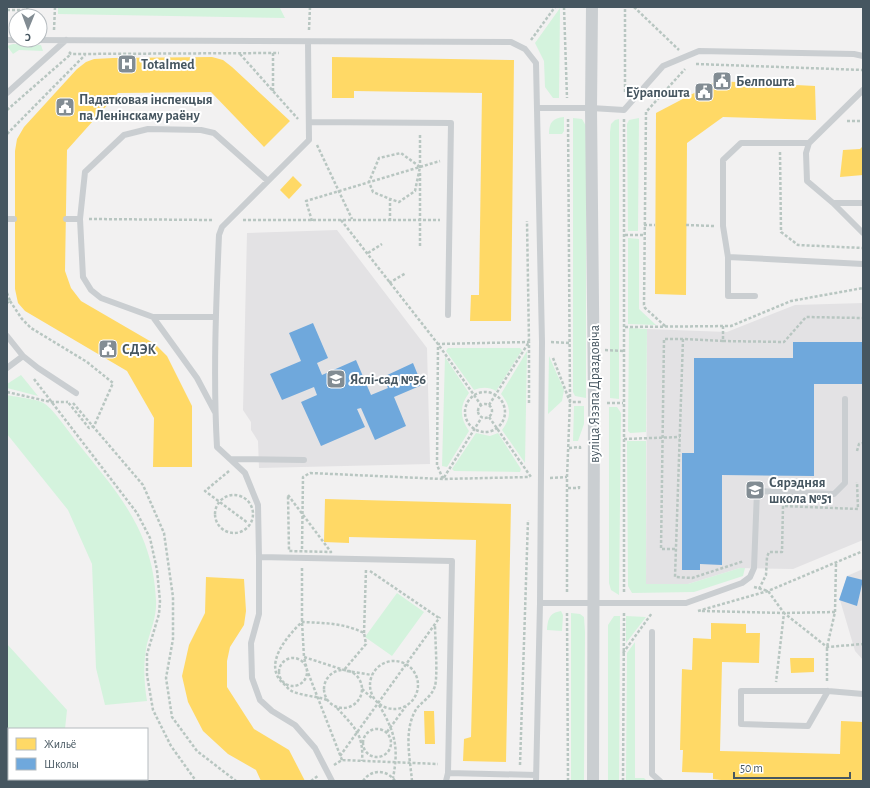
<svg xmlns="http://www.w3.org/2000/svg" width="870" height="788" font-family="'Alegreya Sans',sans-serif">
<style>
.education{fill:#e3e2e4}
.green{fill:#d4f3dd}
.homes{fill:#ffd966}
.schools{fill:#6fa8dc}
.lines{fill:none;stroke-linecap:round;stroke-linejoin:round}
.path{stroke:#b8c6c1;stroke-width:2.5;stroke-dasharray:3 2;stroke-linecap:butt}
.service{stroke:#caced1;stroke-width:6}
.minor{stroke:#caced1;stroke-width:12}
.labels{text-anchor:middle;stroke-width:4;stroke-linejoin:round;paint-order:stroke}
.poi-label{font-size:14px;font-weight:bold;fill:#465660;stroke:#fff;text-anchor:start}
.street-label{font-size:14px;fill:#465660;stroke:#fff}
</style>
<rect width="100%" height="100%" fill="#f2f1f1"/>
<path class="education" d="M337,230L427,348L430,464L259,468L258,441L251,430V422L243,410L247,233Z
M863,303V540L793,569L740,568L688,584H646L647,329L727,332L795,305Z
M863,569V660L855,651L840,600L847,576Z"/>
<path class="green" d="M58,7L280,8L285,18L58,14Z
M560,8L559,98H553L545,87L544,61L535,43Z
M13,44L41,45L43,51L19,50L13,54L7,46Z
M564,117V131L562,134H549C549,122 553,118 564,117Z
M573,118L582,119L586,126V398L575,396L573,392Z
M639,118L638,231H628L627,124L629,120Z
M619,119V399L610,398V132L611,124L615,120Z
M628,238L639,239V309L656,325L628,324Z
M629,328L647,329L646,432L630,433L628,431Z
M448,348H520L522,350L496,391C489,387 482,387 474,390L446,351Z
M527,351L525,463L502,430C512,417 511,406 501,394Z
M549,356L564,390L562,401L548,414Z
M445,357L469,393C459,406 460,418 469,431L447,467L442,466Z
M21,375L38,396L7,388V384Z
M7,395C16,397 39,399 45,404C54,410 69,432 76,441C117,492 153,530 156,600C157,616 151,629 147,644C143,663 144,682 147,701L105,705L96,668L92,564L68,510L7,434Z
M574,406H584V424L578,441H573Z
M609,407H617L621,413L619,595L611,590L609,583Z
M476,433L490,436L498,433L521,469L520,472L454,471L452,469Z
M627,441H646V584H688L740,568H745L743,576L694,592L632,593L628,586Z
M397,593L424,612L392,656L365,637Z
M561,611L563,615L562,631L547,630C548,619 549,613 561,611Z
M571,613L580,614L584,617L585,632L584,781H571Z
M614,616H620L619,781H608V625Z
M626,616L646,617L626,643Z
M635,642V778H644L647,781H626L627,653Z
M7,644L67,710L65,729H9V779H57V781H7Z"/>
<path class="homes" d="M212,57L223,60L232,67L290,121L264,147L211,92L118,93L67,150L65,271L71,288L81,301L155,344L167,356L192,406V467H153L154,418L127,371L25,311L18,303L15,289V151L17,139L24,127L77,69L86,62L94,59L113,58Z
M332,57L514,60L511,321H470L471,295H479L482,93L354,91V98H332Z
M717,81L815,86L816,120L723,117L687,143L686,295L655,294L656,113Z
M863,146V175L840,177L843,150L860,149Z
M293,176L302,185L289,199L280,190Z
M325,499L511,504L506,762L463,761L464,739L471,737L476,540L349,537V543L324,542Z
M206,577L244,579L246,611L244,625L230,647L227,661V687L254,729L289,750L305,781H261L256,770L228,754L203,731L188,702L182,676L189,645L205,613Z
M711,623L746,624V633H760L759,663L722,662L720,751L840,754L841,721L863,722V781H729L713,779V773L682,772L683,750H680L682,669L692,670L693,638L711,639Z
M790,658H814V672L791,673Z
M424,711H434L435,744H425Z"/>
<path class="schools" d="M313,323L328,358L317,363L322,375L356,360L371,395L388,388L383,377L413,363L422,385L394,397L406,426L375,440L361,408L357,409L365,427L321,446L301,402L317,395L314,387L282,400L270,374L301,361L289,333Z
M793,342H863V384H814V476L722,475V565L700,564V570H682V453H694V358H793Z
M847,576L863,580L857,606L839,600Z"/>
<g class="lines">
<path class="path" d="M564,7L567,98
M634,7L679,50
M7,10H26L28,7
M54,30L55,7
M309,30L310,7
M531,40L555,7
M69,52L71,54L279,53
M240,54L298,119
M696,64L863,70
M273,91V53
M625,92V7
M7,110L71,54
M847,121H863
M7,134L85,55
M317,145L352,219
M780,152L781,232L798,245L863,248
M420,168V133
M89,219L214,220
M243,220H440
M341,220L438,344L481,405
M312,221L306,201L440,161
M390,221V199L373,192L369,182L379,158L401,153L420,167L415,191L399,202L390,199
M644,225H655
M686,225L714,226
M625,235H644
M420,246V173
M368,253L382,244
M389,283L406,273
M7,293L10,301L7,303
M10,301L22,319L31,328L87,362L113,383L94,426L89,428L67,401
M665,326L645,308L644,305L646,112L685,69
M723,326V341L784,342L806,317L863,318
M625,327L731,326L791,301L863,288
M723,341L683,339L675,577L692,578L744,561
M551,342L569,343
M605,350L625,351
M553,358L570,402H582
M34,379L137,513L150,538L157,570L160,601L159,614L147,654V675L153,710L171,746L196,781
M465 412a20 20 0 1 1 40 0a20 20 0 1 1-40 0Z
M7,392L51,402H68
M73,403L143,485L164,533L173,597V639L166,678L172,717L197,751L236,781
M529,403V342L438,344L437,465L443,479L530,477
M607,403H623
M478 411a7 7 0 1 1 14 0a7 7 0 1 1-14 0Z
M489,405L529,342L527,221
M489,417L531,477
M624,439L680,437
M569,448L580,447V449
M857,451L859,444L863,443
M229,471L205,491L248,523
M550,478L567,477
M568,488H579V486
M288,495L331,552L289,551Z
M215 514a19 19 0 1 1 38 0a19 19 0 1 1-38 0Z
M302,549L303,477L310,473L443,479L482,417
M675,549H661L664,339H683
M302,568V622L304,657
M370,571L439,618
M754,587L768,591L784,613L776,682
M759,589L766,575L767,557L769,552H782L783,506L858,509L857,482
M567,592V477L570,402L568,117
M624,592V119
M698,611L768,591L863,551
M702,611L783,613
M835,612L784,613L827,647L863,644
M567,613L568,781
M364,633L366,569
M623,653L652,613
M279 672a14 14 0 1 1 28 0a14 14 0 1 1-28 0Z
M370 685a24 24 0 1 1 48 0a24 24 0 1 1-48 0Z
M324 689a19 19 0 1 1 38 0a19 19 0 1 1-38 0Z
M827,681V647L835,612L836,563
M362,689L373,699
M327,700C316,696 304,696 294,692C290,691 287,687 284,684C262,666 286,637 302,622C324,623 344,623 364,633L366,644L344,670
M379,705C395,732 399,747 393,778
M337,708C354,727 364,734 362,761
M363 743a14 14 0 1 1 28 0a14 14 0 1 1-28 0Z
M387,732L406,706
M7,752L9,753
M340,756L440,617
M342,760L307,670L304,657L347,671L372,675
M334,765L342,760L438,764
M520,765L528,520
M55,779L58,781
M311,781L319,775
M363,781C371,769 387,769 395,781
M412,781C410,758 403,729 417,708C423,701 432,696 435,686C438,674 435,639 435,624
M623,781L624,613"/>
<path class="service" d="M7,40H16
M25,40L511,42L525,49L536,63L542,342L540,603H686L742,583L750,577L754,568L757,491L834,494L845,483V399
M863,90L809,143L806,153L807,181L833,203H863
M7,93L66,40
M537,108H591L624,110L663,66L699,51L854,54L863,56
M309,122L451,123L448,315
M833,203L863,233
M7,219H14
M66,219H80
M728,257L863,264
M755,296H728V257L723,226V160L741,143H809
M153,317H215
M7,336L23,356L7,368
M23,356L38,368L76,393
M215,412L197,378L153,317L101,298L91,290L83,277L80,219L85,172L124,135L148,129L201,130L214,133L268,181
M230,459L245,473L258,505L259,557
M304,460L230,459L217,447C213,376 216,305 219,235L222,227L309,140L308,42
M652,632V774L660,781
M828,691L808,726L741,724V691H828L863,694
M332,781L315,748L295,725L272,711L260,700L252,678L251,643L259,614V557L452,561L448,773L536,775
M446,781L448,773
M536,781L540,603"/>
<path class="minor" d="M592,7L591,108L594,402L593,781"/>
</g>
<defs>
<g id="hospital-square" transform="scale(1)"><rect x="-9" y="-9" width="18" height="18" rx="4" fill="#828c93" stroke="#fff"/><path d="M-5-5h3v3.5h4V-5h3V5h-3V1.5h-4V5h-3Z" fill="#fff"/></g>
<g id="civic-square" transform="scale(1)"><rect x="-9" y="-9" width="18" height="18" rx="4" fill="#828c93" stroke="#fff"/><path d="M-.6-6.5H3V-4.5H.6V-3L4-1V1h2V6H-6V1h2V-1L-.6-3ZM-1.2 2.5V6h2.4V2.5Z" fill="#fff"/></g>
<g id="school-square" transform="scale(1)"><rect x="-9" y="-9" width="18" height="18" rx="4" fill="#828c93" stroke="#fff"/><path d="M0-5L7-2L0 1L-7-2ZM-4 1L0 2.5L4 1V4Q0 6-4 4Z" fill="#fff"/></g>
</defs>
<g fill-rule="evenodd">
<use href="#hospital-square" x="127" y="64"/>
<use href="#civic-square" x="722" y="81"/>
<use href="#civic-square" x="704" y="92"/>
<use href="#civic-square" x="65" y="107"/>
<use href="#civic-square" x="108" y="349"/>
<use href="#school-square" x="336" y="379"/>
<use href="#school-square" x="755" y="490"/>
</g>
<g class="labels">
<g class="poi-label">
<text x="141" y="69">Totalmed</text>
<text x="736" y="86">Белпошта</text>
<text x="690" y="97" text-anchor="end">Еўрапошта</text>
<text x="79" y="104">Падатковая інспекцыя<tspan x="79" dy="16">па Ленінскаму раёну</tspan></text>
<text x="122" y="354">СДЭК</text>
<text x="350" y="384">Яслі-сад №56</text>
<text x="769" y="487">Сярэдняя<tspan x="769" dy="16">школа №51</tspan></text>
</g>
<g class="street-label">
<text transform="translate(594 394) rotate(-90)" y="5">вуліца Язэпа Драздовіча</text>
</g>
</g>
<rect width="870" height="788" fill="none" stroke="#465660" stroke-width="16"/>
<rect x="8" y="728" width="140" height="52" fill="#ffffff" stroke="#b5bbbf"/>
<rect x="16" y="738" width="20" height="12" fill="#ffd966" stroke="#b5bbbf"/>
<text x="44" y="748" font-size="12" fill="#465660">Жильё</text>
<rect x="16" y="758" width="20" height="12" fill="#6fa8dc" stroke="#b5bbbf"/>
<text x="44" y="768" font-size="12" fill="#465660">Школы</text>
<g transform="translate(28 28) rotate(181)"><circle r="19" fill="#ffffff" stroke="#b5bbbf"/>
<path d="M0-3L7 15L0 10L-7 15Z" fill="#828c93"/>
<text y="-6" font-size="11" font-weight="bold" text-anchor="middle" fill="#465660">С</text>
</g>
<path d="M734 772v6h116v-6" fill="none" stroke="#465660" stroke-width="2"/>
<text x="740" y="772" font-size="12" fill="#465660" stroke="#ffffff" stroke-width="3" paint-order="stroke">50 m</text>
</svg>
